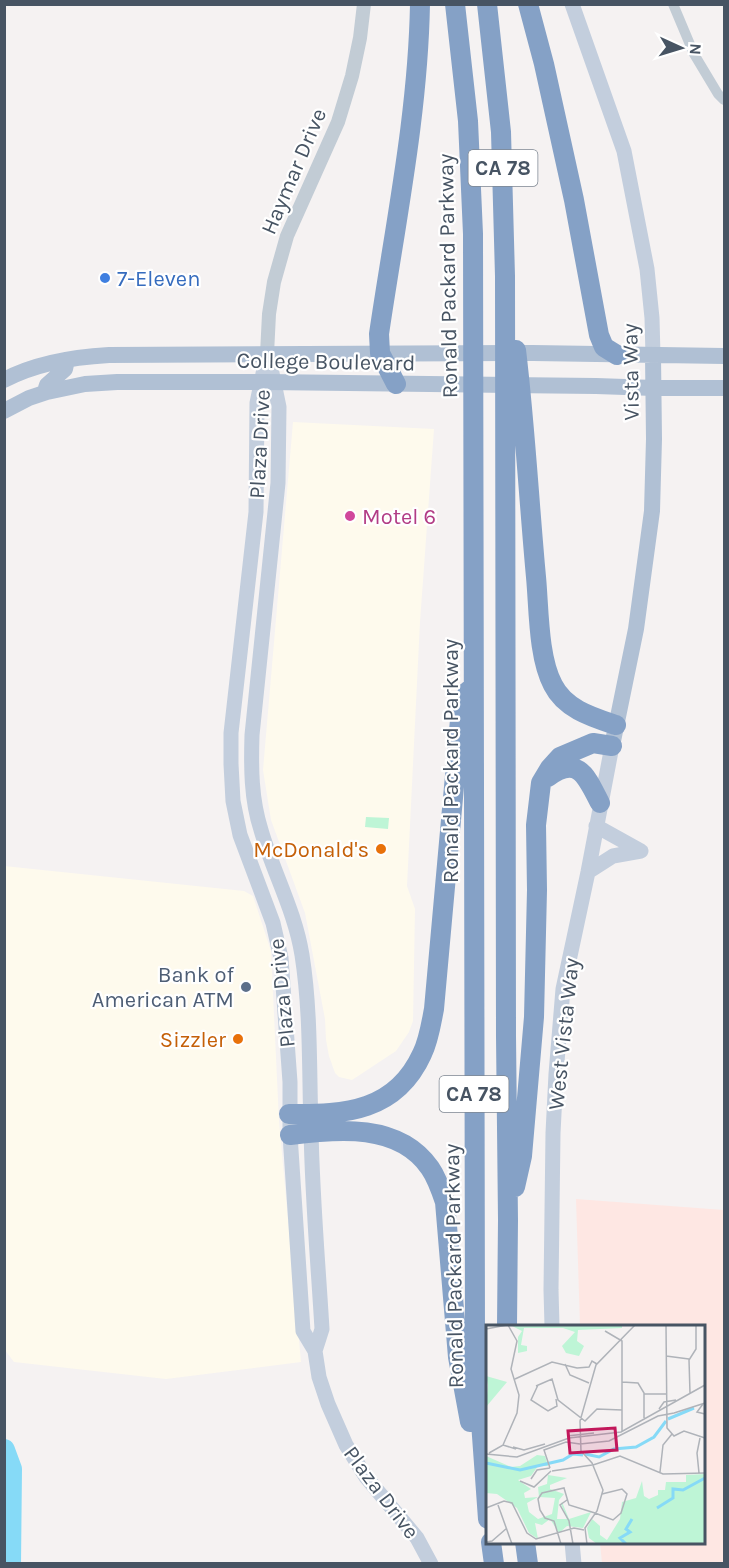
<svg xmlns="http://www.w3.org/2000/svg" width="729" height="1568" font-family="Karla,sans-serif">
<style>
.commercial{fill:#fefaed}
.medical{fill:#fee7e3}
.green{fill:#bef5d6}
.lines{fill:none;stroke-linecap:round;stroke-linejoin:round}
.river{stroke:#86daf7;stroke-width:22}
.minor{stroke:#c2ccd5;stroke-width:10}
.tertiary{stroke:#c2ccd5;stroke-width:14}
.secondary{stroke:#c3cedd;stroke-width:15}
.primary{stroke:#b0c0d4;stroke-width:16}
.motorway{stroke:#85a1c6;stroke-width:20}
.shop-dot{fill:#3f7fe0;stroke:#fff;stroke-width:2}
.hotel-dot{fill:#d1479c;stroke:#fff;stroke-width:2}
.food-dot{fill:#e8710a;stroke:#fff;stroke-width:2}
.service-dot{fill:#5c6f8a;stroke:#fff;stroke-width:2}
.labels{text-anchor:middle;stroke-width:4.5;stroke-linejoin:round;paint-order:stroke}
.shield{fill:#fff;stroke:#7e8792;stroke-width:1.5}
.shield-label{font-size:21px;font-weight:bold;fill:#475463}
.street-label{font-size:22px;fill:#475463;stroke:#fff}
.shop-label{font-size:22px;fill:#366cbe;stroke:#fff;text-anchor:start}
.hotel-label{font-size:22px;fill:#b23c85;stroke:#fff;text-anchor:start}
.food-label{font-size:22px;fill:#c56008;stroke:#fff;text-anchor:end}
.service-label{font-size:22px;fill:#4e5e75;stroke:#fff;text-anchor:end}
.inset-river{fill:none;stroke:#86daf7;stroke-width:3}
.inset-road{fill:none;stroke:#afb3b9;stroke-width:1.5}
.view{fill:#c2185b;fill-opacity:0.15;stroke:#c2185b;stroke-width:3}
.inset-edge{fill:none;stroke:#475463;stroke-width:3}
</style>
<rect width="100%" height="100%" fill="#f5f2f2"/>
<path class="commercial" d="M293,422L434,429L420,622L407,886L415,909L413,1021L409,1032L396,1051L352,1080L339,1077L335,1073L329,1056L326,1040L325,1019L305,913L271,820L263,770Z
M4,866L244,891L253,896L271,951L279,1121L301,1362L166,1379L14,1362L5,1350Z"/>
<path class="medical" d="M576,1199L724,1210V1563H602L600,1543L704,1542V1326H580Z"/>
<path class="green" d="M366,817L389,818L388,829L365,827Z"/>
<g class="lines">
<path class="river" d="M4,1450L11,1469L10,1564"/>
<path class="minor" d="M673,4L694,54L718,94L724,100"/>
<path class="tertiary" d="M267,354L269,314L274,282L287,236L338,122L352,76L360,38L364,4"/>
<path class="secondary" d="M572,4L624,151L647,269L652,318L653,356
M267,354L257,403L256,512L231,733V764L233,801L240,835L273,923L281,958L290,1082V1135L303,1331L315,1351L319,1377L328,1404L346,1445L366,1477L417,1538L431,1564
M272,373L279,407L278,483L252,735C251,767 251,799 261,830C273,872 295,911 302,955C311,1012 309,1071 311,1128C312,1195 318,1262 322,1329L315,1351
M588,872L613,856L641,851L596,826
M552,1326L551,1290L553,1133L556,1074L563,989L588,872L612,746
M572,1542L574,1564"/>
<path class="primary" d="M4,380C36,363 74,357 109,355L533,353L724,356
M47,392L46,388L47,385L65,369L67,360
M4,411L29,398L47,392L85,384L117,382H267L596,386L654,388H724
M612,746L636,629L652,511L654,439L653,356"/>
<path class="motorway" d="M455,4L468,121L473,234L475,1339L488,1519
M487,4L501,132L505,276L506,1036L508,1220L507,1326
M528,4L544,64L574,200L599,335L604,347L617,355
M516,350C525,425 529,501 536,577C539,608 538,657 553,685C565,709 592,717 616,725
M396,384L380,353L379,334C395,225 418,115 420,4
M548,777C579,754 587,778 600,803
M289,1114C346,1115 396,1111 422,1054C429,1040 431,1024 434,1009L460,720L468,691
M290,1135C338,1129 399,1123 430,1168C437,1178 441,1190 445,1202L458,1357L470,1422
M515,1187L522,1156L534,1017L537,890L536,825L541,783L550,768L560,757L593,743L612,746
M491,1542L494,1564
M525,1542L528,1564"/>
</g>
<circle class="shop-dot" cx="105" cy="278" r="6"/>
<circle class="hotel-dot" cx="350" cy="516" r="6"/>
<g class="food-dot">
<circle cx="381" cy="849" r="6"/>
<circle cx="238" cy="1039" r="6"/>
</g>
<circle class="service-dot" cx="246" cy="987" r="6"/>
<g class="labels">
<g class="shield">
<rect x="468.5" y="150" width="69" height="36" rx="4.5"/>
<rect x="439.5" y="1076" width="69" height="36" rx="4.5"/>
</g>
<g class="shield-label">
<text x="503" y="175">CA 78</text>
<text x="474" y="1101">CA 78</text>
</g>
<g class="street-label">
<text transform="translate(293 171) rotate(-67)" y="8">Haymar Drive</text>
<text transform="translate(447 276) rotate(-91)" y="8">Ronald Packard Parkway</text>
<text transform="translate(326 361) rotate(1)" y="8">College Boulevard</text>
<text transform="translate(630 372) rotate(-91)" y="8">Vista Way</text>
<text transform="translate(259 444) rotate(-87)" y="8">Plaza Drive</text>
<text transform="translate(450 761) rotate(-90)" y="8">Ronald Packard Parkway</text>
<text transform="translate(281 993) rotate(-96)" y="8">Plaza Drive</text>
<text transform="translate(563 1034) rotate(-84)" y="8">West Vista Way</text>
<text transform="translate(453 1266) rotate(-91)" y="8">Ronald Packard Parkway</text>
<text transform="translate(382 1492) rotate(53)" y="8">Plaza Drive</text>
</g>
<g class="shop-label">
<text x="117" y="286">7-Eleven</text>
</g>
<g class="hotel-label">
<text x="362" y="524">Motel 6</text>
</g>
<g class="food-label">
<text x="369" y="857">McDonald's</text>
<text x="226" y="1047">Sizzler</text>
</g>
<g class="service-label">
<text x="234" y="982">Bank of<tspan x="234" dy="25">American ATM</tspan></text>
</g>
</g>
<g transform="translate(486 1325)">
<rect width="219" height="219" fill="#f5f2f2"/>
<path d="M24,0H136V3L92,5L91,16L98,21L93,31L80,28L76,21L89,7L77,3H38L35,20L41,21V26L32,28V12L36,6ZM0,51L21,57L0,82L2,60ZM51,130L59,131L62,141H52L45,151L32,155L45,164L38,168L39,173L52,172L41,178L43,187L52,194L66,189L69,173L53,172L52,162L61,159L62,150L81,153L64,160V164L78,169L73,175L71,194H81L75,179L76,177L83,194L105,187L97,203L81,201L73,208L64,194L56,200L49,198L52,214L43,208L31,183L11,169L0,168V131L25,142L34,141ZM219,149V219H111L103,213L101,203L106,194L114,201V210L121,215L134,194L136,177L150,173L156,156L158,171L163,174L172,170V165H179L180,157H200V150Z" fill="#bef5d6"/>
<path class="inset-river" d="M182,94L208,83M99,129L113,132L128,124L150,122L168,112L180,96M0,138L34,145L77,135L87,129L97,130M171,183L187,173V164L197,165L219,153M140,219L134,213L144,207L140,204L146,194"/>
<path class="inset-road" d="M180,0L181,103L188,111L198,106L219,113M0,4L21,0M119,6L136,16V106M180,31L203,34M79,39L84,50L103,58M29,54L66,37L91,43L103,42L106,36L111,39M136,57L152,58L158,68V93M52,60L45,75L62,86L71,81L70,74M50,61L66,54L72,75L99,96L111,84L136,85M204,68L203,35L210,24V0M158,69H180M217,79L211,87L219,89M173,84L178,77L190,75M188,88L219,78M81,111L108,108M94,119L123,116L172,91L188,88M17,120L31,88L33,70L25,44L31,16L22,0M27,122L38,125L59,119M3,128L17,120L30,124M0,129L31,132L83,113L135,107L219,60M107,140L134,131L177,149L219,148M64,143L58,125L80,117L94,119M66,146L106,140M174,147L177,120L186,109M213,148L211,128L214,113M45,154L51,145L64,143M34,156L48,162L65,146M81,175L74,180L83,196L87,219M12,180L26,219M0,183L18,176L26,178L41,208L50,214L88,203L98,205M109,188L127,195L135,188L141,169L136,164L116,169M0,217L6,216L21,203M75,219L68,196L59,193L54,185L52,174L56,168L78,163L83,180L109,188M101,219L99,203L111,186L117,165L106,138L95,126L94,96L110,40L149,0"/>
<path class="view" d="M129,103L131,125L84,128L82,106Z"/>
<rect width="219" height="219" class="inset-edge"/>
</g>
<rect width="729" height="1568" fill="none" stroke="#475463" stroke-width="12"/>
<g transform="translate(681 48) rotate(94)" stroke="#ffffff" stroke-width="4.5" paint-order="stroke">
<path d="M0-4.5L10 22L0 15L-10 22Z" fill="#475463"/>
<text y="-9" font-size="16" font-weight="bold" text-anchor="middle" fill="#475463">N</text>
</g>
</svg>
